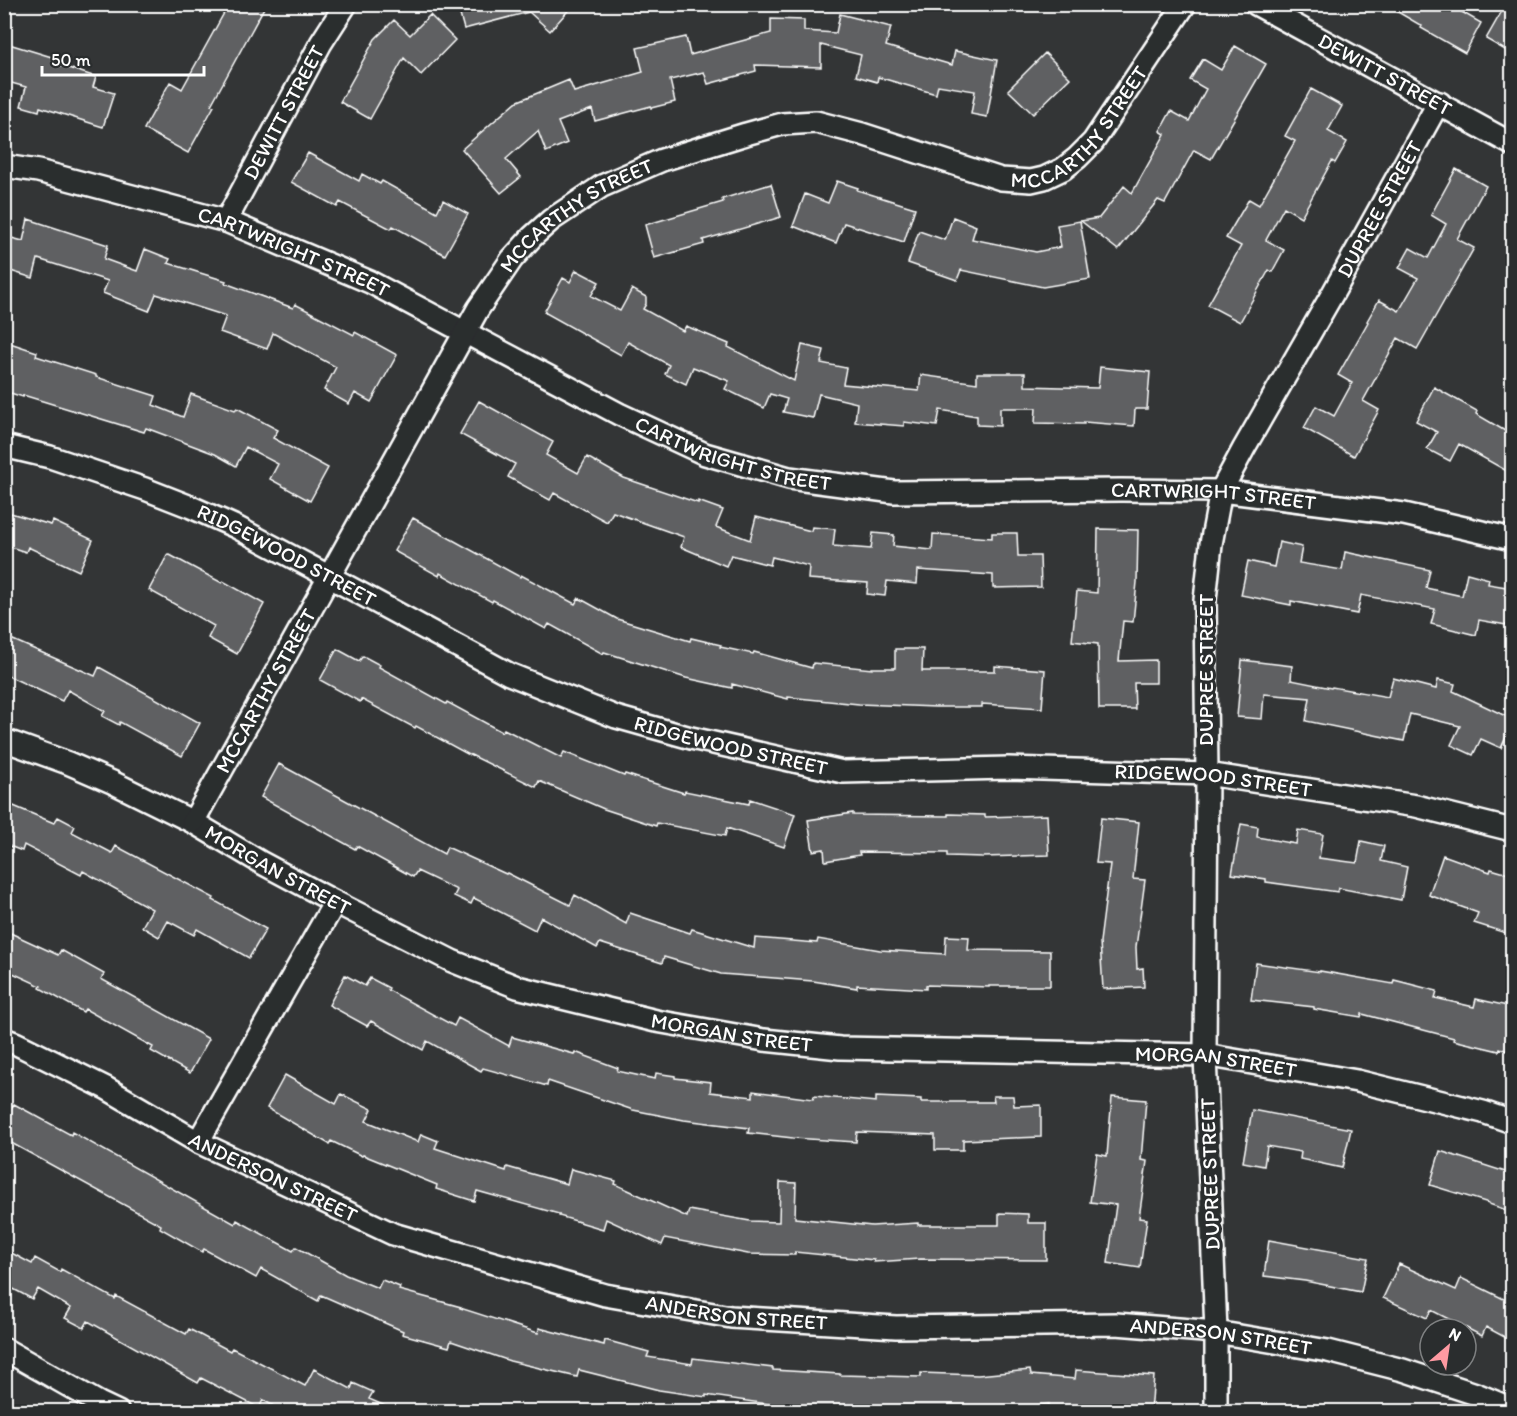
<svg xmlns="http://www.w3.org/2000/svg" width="1517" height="1416" font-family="Itim,sans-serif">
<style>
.building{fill:#5f6162;stroke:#fff;stroke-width:1.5}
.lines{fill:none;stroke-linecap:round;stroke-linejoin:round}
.minor-casing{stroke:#fff;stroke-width:26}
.minor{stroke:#2a2d2e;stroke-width:21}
.labels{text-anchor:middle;stroke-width:6;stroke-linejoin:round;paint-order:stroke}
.street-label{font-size:21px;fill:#fff;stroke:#2a2d2e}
</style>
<rect width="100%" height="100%" fill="#333536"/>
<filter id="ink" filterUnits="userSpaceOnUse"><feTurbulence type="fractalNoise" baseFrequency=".0167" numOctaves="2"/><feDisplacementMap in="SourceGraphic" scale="12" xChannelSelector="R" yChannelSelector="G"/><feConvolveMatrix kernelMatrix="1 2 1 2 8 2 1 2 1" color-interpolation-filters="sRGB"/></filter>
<g filter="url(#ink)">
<path class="building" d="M229,4H266L211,105L214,106L188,153L144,129L170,82L182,89Z
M457,4H574L550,31L529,12L464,29Z
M1384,4H1448L1481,23L1465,53L1421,28L1422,26Z
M1506,4H1512V54L1486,39Z
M840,14L891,27L886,46L952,65L955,51L997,60L987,117L971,114L975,91L938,85L936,94L878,77L877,82L856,76L861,55L821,45V67L755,65L756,71L708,84L704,72L670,80L675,102L651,108V106L595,121L592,109L558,122L567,143L546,152L538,131L506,159L521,177L501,193L462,149L516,102L569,80L574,92L643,72L637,48L686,37L690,55L771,33V19L804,20V31L836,33Z
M430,15L455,40L421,75L404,58L370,119L340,102L375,39L394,20L410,35Z
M9,44L55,58L53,63L96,77L93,87L114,93L103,127L40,107L39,111L21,106L26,87L4,81V59Z
M1235,46L1266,64L1211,159L1194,150L1165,203L1158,200L1118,250L1081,221L1099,218L1124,186L1132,193L1165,134L1160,131L1171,111L1189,121L1206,89L1190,80L1203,59L1221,70Z
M1045,53L1070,78L1033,114L1008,90Z
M1311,89L1342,106L1328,131L1347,142L1335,163L1332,161L1301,217L1284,207L1266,240L1284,250L1272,272L1269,270L1240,322L1208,305L1241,246L1226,238L1249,199L1259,205L1295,141L1285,136Z
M308,153L359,181L362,174L380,184L382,181L437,212L443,200L468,214L445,255L393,226L391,229L340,202L337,207L291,182Z
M1456,169L1486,186L1457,239L1474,248L1417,349L1398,338L1363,401L1379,410L1354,456L1304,428L1316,406L1334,416L1352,383L1338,375L1368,322L1367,321L1379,300L1399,311L1418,278L1399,268L1410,248L1428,258L1446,224L1431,215Z
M837,181L858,188L857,190L915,208L904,242L844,223L836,243L793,226L805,194L828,203Z
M771,184L781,217L703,240L704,244L654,258L645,225L723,202L722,199Z
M953,217L976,226L972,239L1036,252L1061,247L1057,225L1080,221L1090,279L1043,287L961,270L957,280L908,263L919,231L945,240Z
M28,219L108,245L104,259L137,271L145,249L170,259L168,263L226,281L225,283L293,308L295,304L354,335L355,332L397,355L371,402L355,393L349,404L324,390L336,367L273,333L267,349L220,332L226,316L156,294L149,311L103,293L108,281L38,259L33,278L4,269V236L23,241Z
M576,270L599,282L591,296L620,311L632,289L646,297V304L643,309L683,331L686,326L729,344L728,347L794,381L802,345L824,350L821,363L846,368L843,384L919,391L921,375L977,383V373H1025V386L1098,388L1100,367L1150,372L1147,409H1135L1134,426L1084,422V424L1035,423L1036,408H1000V426L977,425V416L940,410L937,426L904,422V426L855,422L857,403L819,394L813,418L783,412L787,399L770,394L764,408L725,389L729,381L693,367L686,384L665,374L669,365L628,342L621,355L544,312L563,278L570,282Z
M4,341L37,352L36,356L96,375V377L156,396L153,405L183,417L191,394L235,410L237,408L278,430L273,438L328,468L310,501L270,479L278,464L246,447L236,466L215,454L146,428L144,432L23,395V397L4,391Z
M1434,387L1477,411L1476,414L1512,435V474L1459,444L1450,461L1427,449L1437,432L1416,421Z
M479,401L553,442L546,455L578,473L587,457L624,478L698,503V501L723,510L716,527L750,540L756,517L811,531L812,527L835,529L833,546L871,549L873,533L894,535L893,546L932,550L933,534L992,538V533H1017L1018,556H1040L1041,587L993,588V575L918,570L917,584L887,581L885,596L867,594L868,583L808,579L809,566L772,557L770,565L731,555L726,566L681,547L684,537L613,512L607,522L554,493L550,500L508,477L515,464L460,434Z
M4,511L51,525L53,521L93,540L79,571L28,547L26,552L4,545Z
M413,518L520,577L521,575L575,604L579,598L617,619L690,641L691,638L721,645L720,647L753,654L754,652L812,668L813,663L872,669V668H895V649H923L922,671H995V666L1045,670L1042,708L982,704V707H936L859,704L788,697V699L732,684V688L686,678L604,652L603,654L549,624L546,629L493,600L492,602L440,573L439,576L394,551Z
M1098,529L1138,530L1137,582L1133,622L1123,621L1119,661L1156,660V683H1134L1135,709H1099L1098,644L1072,641L1077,591L1097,593Z
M1279,542L1302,547L1299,563L1342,570L1345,552L1430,570L1426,588L1462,596L1467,573L1489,579L1488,584L1512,588V626L1479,620L1476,635L1431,624L1435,609L1361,595L1357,614L1291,601V605L1241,595L1248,561L1274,567Z
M168,554L222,583L223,581L264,604L237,654L208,638L214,626L149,590Z
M4,636L95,676L99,667L200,723L182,756L120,722L119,725L102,716L105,711L68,690L62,701L4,674Z
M337,649L359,661L363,656L380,665L379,667L446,704L447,702L502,732L504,729L561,758L564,752L624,776L625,774L684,793L685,791L749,804L750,799L795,814L784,847L727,828L725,836L657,823L656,826L604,809L539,781L536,787L471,755V756L416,726L415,728L361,699L360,702L320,680Z
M1242,660L1292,666L1291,680L1331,688L1332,687L1388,697L1393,678L1436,689L1438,680L1455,684L1453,691L1512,719V724L1501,748L1481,739L1473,755L1451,745L1460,726L1410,714L1404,741L1306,721L1310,698L1264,694L1262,719L1237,717Z
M279,764L444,854L447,847L506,874L507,873L570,905L575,895L626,924L630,913L690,933L692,929L754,948L755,938L817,943L818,939L880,950L945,954L946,936L969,937L968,950L1050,951V986H989V987L926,985V989L857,985V988L813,981L721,974L664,957L662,963L600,943L597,948L541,917L535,930L474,898L471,904L454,896L457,890L417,871L413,877L357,846L355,849L261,797Z
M4,802L54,823L58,817L75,826L72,832L112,853L116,846L214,898L213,900L266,929L249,958L197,929L194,935L168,921L159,937L142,927L152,909L83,871L81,875L24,845L22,851L4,844Z
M853,813V815L948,816V814L985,815V817L1047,815L1049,855L984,857L947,856V853L859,852L860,855L825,861L824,849L813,851L808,820Z
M1101,818L1139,822L1133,879L1145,880L1136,947L1137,969L1143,968L1144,987L1103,989L1100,942L1110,864L1096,863Z
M1241,824L1258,827L1257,837L1296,844L1298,830L1323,834L1319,858L1357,863L1361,841L1384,846L1381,861L1407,867L1401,900L1339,888L1338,892L1266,882V879L1232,874Z
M1443,855L1490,872L1491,869L1512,875V886L1508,901L1512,902V935L1474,923L1478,913L1429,895Z
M4,930L58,955L61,950L104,974L101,979L209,1039L190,1073L151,1051L153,1047L85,1009L83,1012L40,988L41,986L4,969Z
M1256,963L1320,972V971L1393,984L1394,980L1437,991L1435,998L1474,1007L1476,999L1512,1007V1053L1500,1048L1499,1051L1453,1040L1454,1038L1362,1014L1361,1017L1314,1009V1007L1251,1000Z
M345,975L365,986L370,978L389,988L388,990L454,1026L458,1018L509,1046L512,1037L574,1054L575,1052L618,1068L617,1071L655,1079L656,1073L675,1076V1078L711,1082L710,1092L753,1097V1091L813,1099L814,1096L876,1102V1097L921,1099V1102H994L993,1096H1013L1014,1106L1041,1105V1137L963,1140V1150H935V1135L857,1132L856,1142L793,1138L748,1133L749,1128L684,1120L633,1110L548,1081L547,1086L483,1068L481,1071L427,1041L423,1050L371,1021L367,1026L329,1005Z
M285,1075L336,1104L341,1094L372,1109L366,1121L418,1142L421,1134L438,1141L435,1148L506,1171L507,1167L567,1184L571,1169L616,1181L615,1184L687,1217L689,1210L750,1221L779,1222L780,1182L796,1183L795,1218L872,1226L918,1223V1225H999V1213L1028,1214V1223H1046V1260L920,1259L874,1262V1260L795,1252V1255L748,1254L665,1238L662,1245L606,1219L603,1229L559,1216V1214L477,1191L474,1201L436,1189L437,1185L363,1155L362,1156L331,1141L329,1144L267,1108Z
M1112,1097L1146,1100L1141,1160L1147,1161L1139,1218L1147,1219L1140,1268L1108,1263L1116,1205L1090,1202L1097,1154L1107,1156Z
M14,1104L71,1135L72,1132L235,1224L237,1220L293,1251L296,1247L346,1275L378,1288L382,1280L400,1287L399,1290L461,1307L460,1308L538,1333L539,1328L604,1345L605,1340L649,1352L647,1357L692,1364L693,1358L773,1368V1370L840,1374V1375L921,1377V1373L978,1375L1030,1370L1031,1375L1075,1379L1076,1370L1154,1376L1151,1412L1093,1409L1092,1412H1048L1049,1404L985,1412L900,1410V1412H789V1407L706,1395V1397L659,1390L579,1370L577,1377L510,1361L451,1341L449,1347L402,1334L403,1331L321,1295L318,1301L261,1269L256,1278L204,1249L202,1252L160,1228L161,1225L4,1139V1120Z
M1252,1110L1351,1129L1342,1168L1300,1159L1301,1152L1267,1146L1264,1166L1243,1162Z
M1440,1151L1512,1174V1212L1489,1204V1203L1430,1185Z
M1269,1240L1368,1258L1361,1292L1305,1281L1264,1276Z
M4,1249L32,1264L35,1258L60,1272L61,1269L115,1299L116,1296L186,1334L189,1329L230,1351L232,1348L305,1386L314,1369L351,1389L353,1383L373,1392L369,1399L399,1412H284L263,1400L259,1408L201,1378L198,1383L88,1321L84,1328L65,1318L71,1308L38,1289L32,1299L4,1284Z
M1399,1264L1456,1290L1461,1278L1512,1303V1341L1486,1327L1482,1336L1431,1310L1427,1318L1383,1298Z"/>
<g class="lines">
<g class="minor-casing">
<g id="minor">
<path id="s1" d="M1256,4L1512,144"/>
<path id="s2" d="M4,166L38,171L226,221L370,282L619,414L705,454L789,478L894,492L1121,490L1221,491L1404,514L1512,539"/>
<path id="s3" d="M226,221L321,43L346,4"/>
<path id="s4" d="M4,446L50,457L145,489L191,507L236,527L330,577L509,674L616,717L691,738L843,772L1008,768L1207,774L1416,806L1512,830"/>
<path id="s5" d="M4,740L68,763L112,782L193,822L260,862L335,902L452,961L517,987L656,1021L764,1040L840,1048L1205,1055L1357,1081L1483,1112L1512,1122"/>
<path id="s6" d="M193,822L478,309L512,259L532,237L551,220L602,186L662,160L746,134L782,124L816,122L862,134L1001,179L1031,181L1044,178L1063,169L1077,158L1093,142L1185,4"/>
<path id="s7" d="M4,1039L15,1043L106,1088L198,1142L393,1234L605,1295L731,1317L896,1327L1116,1324L1216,1332L1328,1351L1403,1370L1476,1394L1512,1409"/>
<path d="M198,1142L335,902"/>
<path d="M4,1349L99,1403L118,1412"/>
<path id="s8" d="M1216,1412V1332L1205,1055L1207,774L1205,600L1211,544L1221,491L1244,448L1333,293L1435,109L1440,103"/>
</g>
</g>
<use href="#minor" class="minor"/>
</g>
</g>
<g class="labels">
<g class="street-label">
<text dy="7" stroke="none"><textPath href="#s1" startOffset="147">DEWITT STREET</textPath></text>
<text dy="7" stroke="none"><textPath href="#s3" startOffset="123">DEWITT STREET</textPath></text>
<text dy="7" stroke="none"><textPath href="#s6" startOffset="1284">MCCARTHY STREET</textPath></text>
<text dy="7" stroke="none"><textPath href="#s8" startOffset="1246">DUPREE STREET</textPath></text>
<text dy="7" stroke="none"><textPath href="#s6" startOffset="726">MCCARTHY STREET</textPath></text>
<text dy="7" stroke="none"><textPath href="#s2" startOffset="303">CARTWRIGHT STREET</textPath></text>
<text dy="7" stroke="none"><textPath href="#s2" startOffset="789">CARTWRIGHT STREET</textPath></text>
<text dy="7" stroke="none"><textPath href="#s2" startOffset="1275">CARTWRIGHT STREET</textPath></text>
<text dy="7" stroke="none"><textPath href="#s4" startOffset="304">RIDGEWOOD STREET</textPath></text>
<text transform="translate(1206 670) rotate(-90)" y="7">DUPREE STREET</text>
<text dy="7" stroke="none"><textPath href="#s6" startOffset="150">MCCARTHY STREET</textPath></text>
<text dy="7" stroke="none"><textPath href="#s4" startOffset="790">RIDGEWOOD STREET</textPath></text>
<text dy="7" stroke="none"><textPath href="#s4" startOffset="1276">RIDGEWOOD STREET</textPath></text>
<text dy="7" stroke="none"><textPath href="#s5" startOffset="304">MORGAN STREET</textPath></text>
<text dy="7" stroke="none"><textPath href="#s5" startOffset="790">MORGAN STREET</textPath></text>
<text dy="7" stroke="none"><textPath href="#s5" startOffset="1276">MORGAN STREET</textPath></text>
<text transform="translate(1210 1174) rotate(-92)" y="7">DUPREE STREET</text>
<text dy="7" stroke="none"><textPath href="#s7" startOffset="303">ANDERSON STREET</textPath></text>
<text dy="7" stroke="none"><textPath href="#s7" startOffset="789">ANDERSON STREET</textPath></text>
<text dy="7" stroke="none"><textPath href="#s7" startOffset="1275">ANDERSON STREET</textPath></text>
</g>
</g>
<rect width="1517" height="1416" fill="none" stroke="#2a2d2e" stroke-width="24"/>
<rect x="12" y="12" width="1493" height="1392" fill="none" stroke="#fff" stroke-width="2" filter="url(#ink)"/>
<g transform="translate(1448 1347) rotate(29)"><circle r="28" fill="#2a2d2e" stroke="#7f8182" stroke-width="1.5"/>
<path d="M0-4.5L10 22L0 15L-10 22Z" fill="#ff9aa2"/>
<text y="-9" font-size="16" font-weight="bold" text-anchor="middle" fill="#ffffff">N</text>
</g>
<path d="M42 66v9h162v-9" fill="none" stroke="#ffffff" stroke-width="3"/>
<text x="51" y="66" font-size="18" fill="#ffffff" stroke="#2a2d2e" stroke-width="4.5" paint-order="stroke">50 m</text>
</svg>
